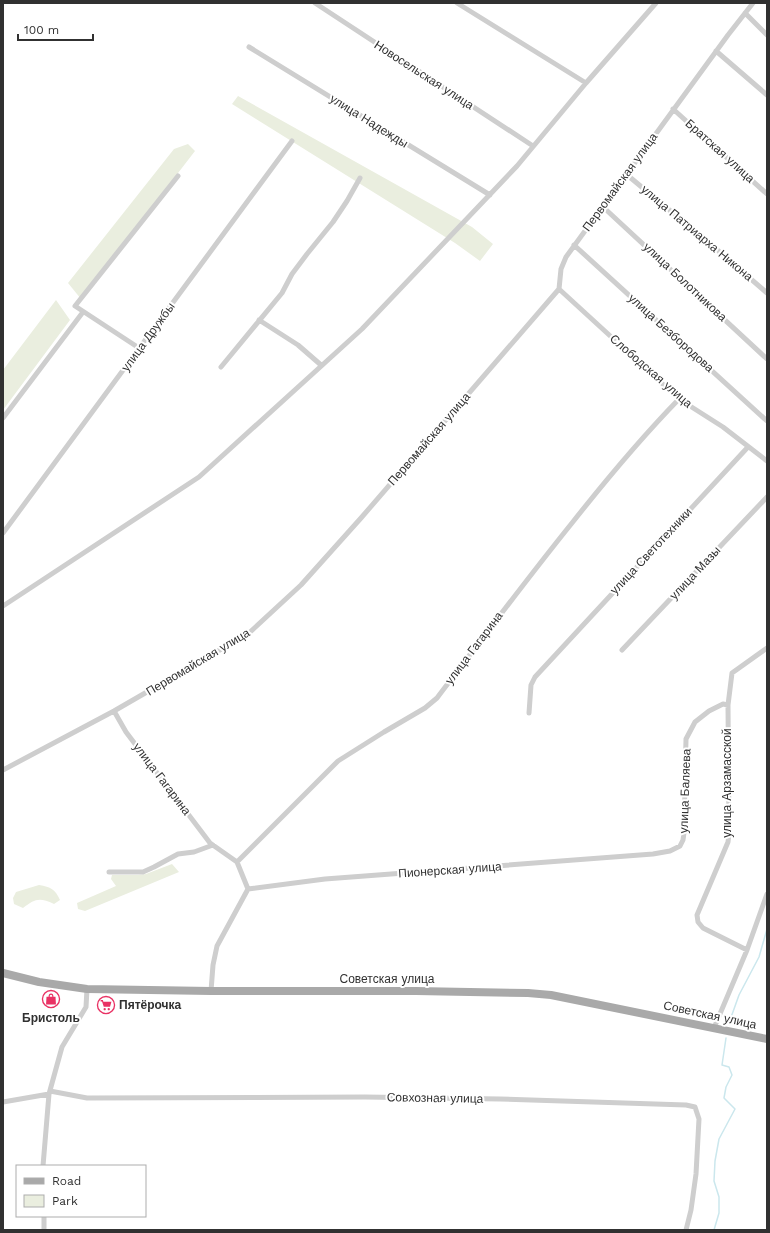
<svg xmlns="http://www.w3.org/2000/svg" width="770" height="1233" font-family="'Work Sans',sans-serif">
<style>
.green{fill:#eaeedf}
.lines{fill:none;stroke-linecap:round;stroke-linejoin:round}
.stream{stroke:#cbe7ed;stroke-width:1.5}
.street{stroke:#cecece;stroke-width:5}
.primary{stroke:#a9a9a9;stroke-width:8}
.labels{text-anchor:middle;stroke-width:4;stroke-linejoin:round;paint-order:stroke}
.street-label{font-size:12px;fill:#313131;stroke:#fff}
.poi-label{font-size:12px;font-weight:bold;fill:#313131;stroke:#fff;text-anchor:start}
</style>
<rect width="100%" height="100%" fill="#fff"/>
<path class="green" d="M238,96L472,227L493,244L480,261L455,243L232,104Z
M188,144L195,151L81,299L68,283L174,149Z
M56,300L70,320L3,410V370Z
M172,864L179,872L85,911L78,909L77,903L116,886L111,879L112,875H138L146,874Z
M39,885C51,887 55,889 60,900L54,904C39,897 35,899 23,908L14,904L13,898L16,892Z"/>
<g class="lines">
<path class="stream" d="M729,1023L739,995L759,957L767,929
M714,1230L719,1213V1197L714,1181L715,1161L719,1139L735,1109L724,1098L726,1087L732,1075L729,1067L722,1065L726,1038"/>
<path class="street" d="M315,3L533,146
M457,3L586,83
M745,13L767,35
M249,47L490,195
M716,51L767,95
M673,109L767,194
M626,174L715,248L767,293
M602,206L767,359
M574,245L767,421
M559,289L679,399L723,427L767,461
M259,320L298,345L321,365
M139,348L75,306L178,176
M221,367L282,293L292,274L307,254L333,222L347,201L360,178
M3,418L83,312
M3,533L292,141
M3,606L199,477L362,329L517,166L586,83L656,3
M622,650L767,497
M114,711L126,732L210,843L237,862
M529,713L531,685L535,677L748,447
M3,770L114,711L249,633L301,585L361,518L559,289L561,269L566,257L728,35L753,3
M109,872H143L154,867L178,854L194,852L213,845
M248,889L325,879L653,854L670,851L680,846L683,840L684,833L686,739L695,722L709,711L723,704L728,705
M747,950L703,928L698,922L697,915L728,842L729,833L728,705L732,673L767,648
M211,991L213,965L217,946L248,889L237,862L338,761L384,732L425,708L437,698C482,639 526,580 572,523C606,480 641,438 679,399
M714,1028L747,950L767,894
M50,1091L87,1098L365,1097L500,1099L686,1105L695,1107L699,1119L696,1174L691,1210L686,1230
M3,1102L49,1094
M43,1166L49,1094L62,1047L86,1007L87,989
M44,1216V1230"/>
<path class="primary" d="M3,973L39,982L87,989L211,991H416L528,993L551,995L767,1039"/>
</g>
<defs>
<g id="shop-ring" transform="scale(0.9)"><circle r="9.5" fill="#fff" stroke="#e93264" stroke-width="1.5"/><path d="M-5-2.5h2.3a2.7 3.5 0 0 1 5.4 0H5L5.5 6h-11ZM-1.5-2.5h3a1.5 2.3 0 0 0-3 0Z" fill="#e93264"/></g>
<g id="supermarket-ring" transform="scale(0.9)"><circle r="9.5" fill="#fff" stroke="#e93264" stroke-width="1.5"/><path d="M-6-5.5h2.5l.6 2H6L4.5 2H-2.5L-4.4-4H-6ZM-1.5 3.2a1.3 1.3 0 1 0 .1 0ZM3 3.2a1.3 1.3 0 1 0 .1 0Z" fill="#e93264"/></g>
</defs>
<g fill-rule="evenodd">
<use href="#shop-ring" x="51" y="999"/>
<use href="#supermarket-ring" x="106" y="1005"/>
</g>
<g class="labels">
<g class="street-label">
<text transform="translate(424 75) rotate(33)" y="4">Новосельская улица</text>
<text transform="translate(369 121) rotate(32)" y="4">улица Надежды</text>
<text transform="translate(720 151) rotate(42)" y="4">Братская улица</text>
<text transform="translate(620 182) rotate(-54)" y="4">Первомайская улица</text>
<text transform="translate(697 233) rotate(40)" y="4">улица Патриарха Никона</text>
<text transform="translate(685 282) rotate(43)" y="4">улица Болотникова</text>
<text transform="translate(671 333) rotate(42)" y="4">улица Безбородова</text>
<text transform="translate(148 337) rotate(-54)" y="4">улица Дружбы</text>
<text transform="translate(651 371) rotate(41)" y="4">Слободская улица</text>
<text transform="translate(429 439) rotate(-49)" y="4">Первомайская улица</text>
<text transform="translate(651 551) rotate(-47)" y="4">улица Светотехники</text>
<text transform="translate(695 573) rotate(-47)" y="4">улица Мазы</text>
<text transform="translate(474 648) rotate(-53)" y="4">улица Гагарина</text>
<text transform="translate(198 662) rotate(-31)" y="4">Первомайская улица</text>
<text transform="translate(162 779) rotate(53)" y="4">улица Гагарина</text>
<text transform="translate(727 783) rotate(-90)" y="4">улица Арзамасской</text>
<text transform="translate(685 791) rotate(-88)" y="4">улица Баляева</text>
<text transform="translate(450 870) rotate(-4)" y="4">Пионерская улица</text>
<text x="387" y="983">Советская улица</text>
<text transform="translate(710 1015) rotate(12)" y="4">Советская улица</text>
<text transform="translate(435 1098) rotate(1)" y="4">Совхозная улица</text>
</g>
<g class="poi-label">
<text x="119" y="1009">Пятёрочка</text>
<text x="51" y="1022" text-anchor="middle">Бристоль</text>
</g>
</g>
<rect width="770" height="1233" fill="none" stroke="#313131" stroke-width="8"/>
<rect x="16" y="1165" width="130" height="52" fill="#ffffff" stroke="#adadad"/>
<rect x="24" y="1178" width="20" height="6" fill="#a9a9a9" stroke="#adadad"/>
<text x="52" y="1185" font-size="12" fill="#313131">Road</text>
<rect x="24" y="1195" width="20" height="12" fill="#eaeedf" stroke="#adadad"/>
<text x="52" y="1205" font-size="12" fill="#313131">Park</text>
<path d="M18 34v6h75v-6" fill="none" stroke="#313131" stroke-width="2"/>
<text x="24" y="34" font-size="12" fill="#313131" stroke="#ffffff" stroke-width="3" paint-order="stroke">100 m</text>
</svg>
